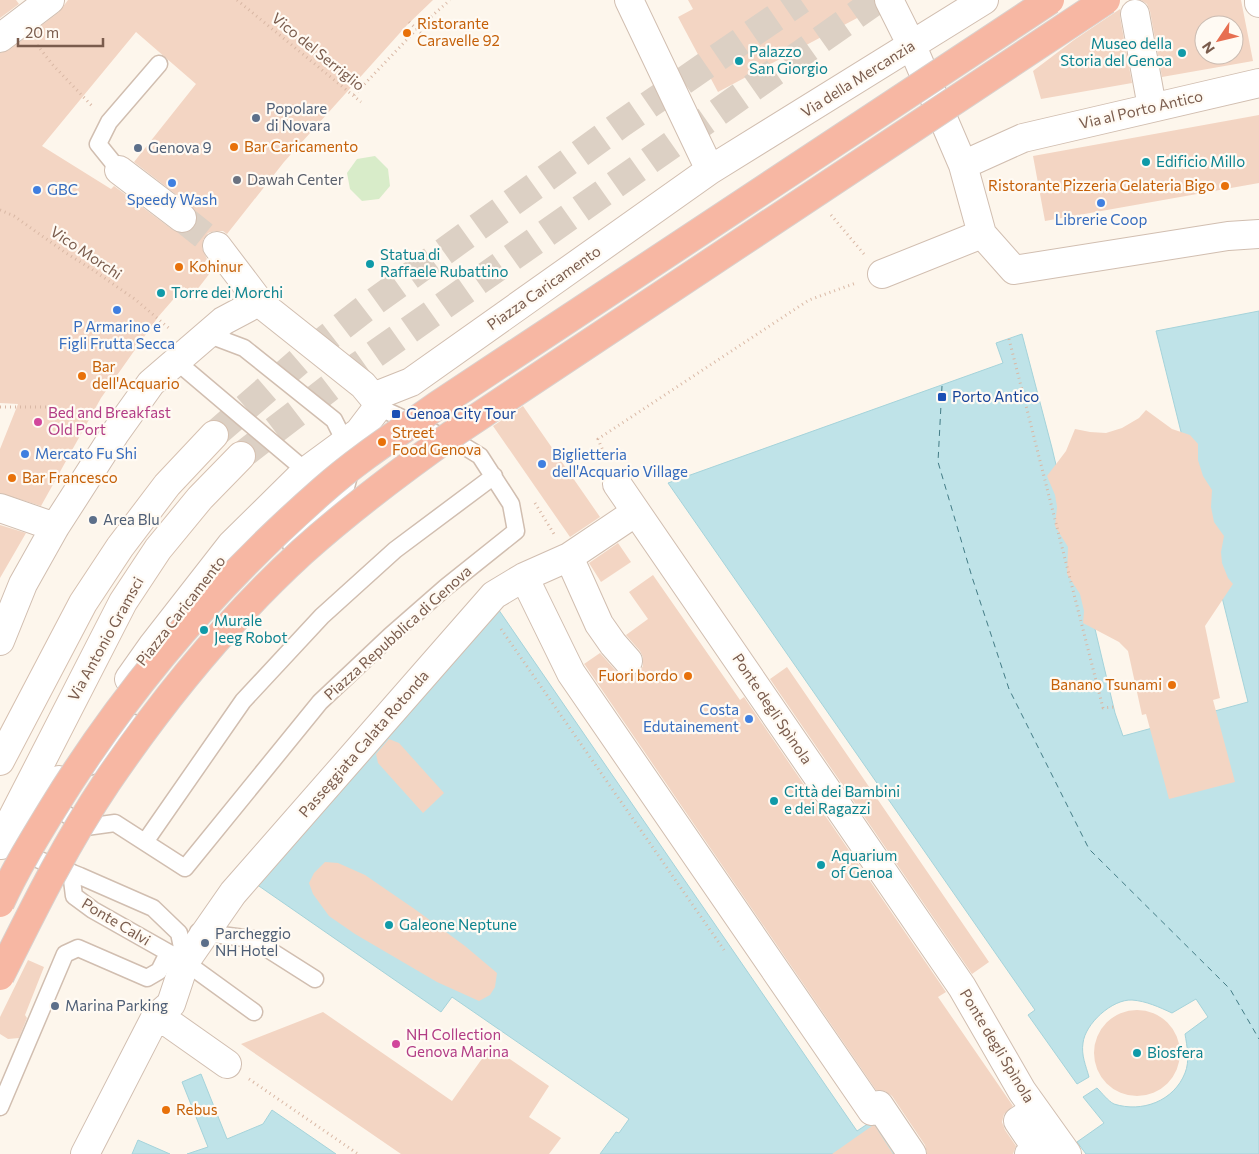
<svg xmlns="http://www.w3.org/2000/svg" width="1259" height="1154" font-family="Commissioner,sans-serif">
<style>
.green{fill:#d8ecc9}
.water{fill:#bfe3e8;stroke:#a5d3da}
.lines{fill:none;stroke-linecap:round;stroke-linejoin:round}
.ferry{stroke:#437c86;stroke-width:1;stroke-dasharray:6 5;stroke-linecap:butt}
.building{fill:#f3d5c3;fill-rule:evenodd}
.street-tunnel{stroke:#dcd0c4;stroke-width:28;stroke-dasharray:28 14;stroke-linecap:butt}
.secondary-tunnel{stroke:#dcd0c4;stroke-width:28;stroke-dasharray:28 14;stroke-linecap:butt}
.lane-casing{stroke:#d1beb0;stroke-width:19}
.street-casing{stroke:#d1beb0;stroke-width:30}
.secondary-casing{stroke:#d6c0b0;stroke-width:30}
.path{stroke:#d9b8a5;stroke-width:3;stroke-dasharray:1 4;stroke-linecap:butt}
.lane{stroke:#fff;stroke-width:16}
.street{stroke:#fff;stroke-width:28}
.secondary{stroke:#fff;stroke-width:28}
.highway-bridge-casing{stroke:#dad1cd;stroke-width:30;stroke-linecap:butt}
.highway-bridge{stroke:#f7b7a3;stroke-width:28}
.food-dot{fill:#e8710a;stroke:#fffaf3;stroke-width:2}
.culture-dot{fill:#0f9aa8;stroke:#fffaf3;stroke-width:2}
.service-dot{fill:#5c6f8a;stroke:#fffaf3;stroke-width:2}
.worship-dot{fill:#6b7280;stroke:#fffaf3;stroke-width:2}
.shop-dot{fill:#3f7fe0;stroke:#fffaf3;stroke-width:2}
.transit-dot{fill:#1a4fb4;stroke:#fffaf3;stroke-width:2}
.hotel-dot{fill:#d1479c;stroke:#fffaf3;stroke-width:2}
.labels{text-anchor:middle;stroke-width:4.5;stroke-linejoin:round;paint-order:stroke}
.food-label{font-size:15px;fill:#c56008;stroke:#fffaf3;text-anchor:start}
.culture-label{font-size:15px;fill:#0d838f;stroke:#fffaf3;text-anchor:start}
.street-label{font-size:15px;fill:#7a5c4d;stroke:#fffaf3}
.service-label{font-size:15px;fill:#4e5e75;stroke:#fffaf3;text-anchor:start}
.worship-label{font-size:15px;fill:#5b616d;stroke:#fffaf3;text-anchor:start}
.shop-label{font-size:15px;fill:#366cbe;stroke:#fffaf3;text-anchor:start}
.transit-label{font-size:15px;fill:#164399;stroke:#fffaf3;text-anchor:start}
.hotel-label{font-size:15px;fill:#b23c85;stroke:#fffaf3;text-anchor:start}
</style>
<rect width="100%" height="100%" fill="#fdf6ec"/>
<path class="green" d="M375,156L388,169L390,186L379,199L362,201L350,189L347,173L357,159Z"/>
<path class="water" d="M1259,311V1154H1086L1077,1142L1104,1123L1083,1097L1097,1088C1102,1093 1108,1101 1114,1104C1142,1113 1174,1101 1185,1073C1190,1061 1187,1046 1185,1034L1208,1017L1196,999L1172,1013C1159,1007 1146,1001 1132,1000C1112,999 1085,1024 1083,1043C1081,1055 1086,1066 1089,1077L1077,1084L1028,1015L1035,1010L668,483L1003,363L996,343L1022,334L1052,448L1115,713L1123,736L1248,702L1156,331Z
M494,603L857,1131L875,1119L900,1154H600L616,1132L619,1133L629,1119L452,997L441,1012L256,884Z
M201,1074L227,1139L263,1124L272,1110L336,1154H187L208,1147L182,1082Z
M138,1140L170,1154H132Z"/>
<g class="lines">
<path class="ferry" d="M942,386L938,462L972,577L1009,689L1089,849L1230,989L1259,1039"/>
</g>
<path class="building" d="M0,0H16L19,4L0,18Z
M68,0H433L407,25L284,162L227,234L223,231H215L208,233L203,240L202,248L207,259L204,263L213,269L193,295L184,287L158,317L101,398L41,506L0,493V449L18,404L0,403V53L9,50L59,12ZM136,32L196,84L134,162L191,206L196,212L198,220L195,227L188,233H180L173,230L114,186L111,189L42,146Z
M688,0H874L876,8L718,92L678,17L693,9Z
M1141,0H1241L1253,61L1162,77L1150,11L1147,4ZM1204,25H1234V55H1204Z
M1120,9V17L1132,83L1041,99L1033,71L1074,40Z
M1259,115V183L1045,221L1033,156Z
M523,406L600,517L570,537L493,426Z
M1146,410L1172,429L1190,435L1198,444V460L1203,476L1212,490L1211,507L1214,522L1224,536L1221,552L1222,563L1228,578L1233,584L1205,626L1220,698L1213,700L1235,782L1169,799L1146,714L1142,715L1128,651L1119,642L1083,623L1084,611L1080,594L1067,574L1068,547L1055,526L1057,507L1055,495L1047,476L1066,451L1075,429L1090,432L1106,433L1122,428L1139,418Z
M0,525L26,533L0,578Z
M618,543L631,562L601,582L589,563Z
M653,575L740,700L744,697L946,992L938,997L1013,1106L1004,1114L1002,1122L1005,1130L1016,1146L1013,1154H927L925,1145L892,1096L885,1091L876,1090L585,665L584,664L600,653L616,671L623,676H632L639,672L643,666V657L640,651L626,635L648,619L629,592Z
M787,667L989,962L972,974L770,679Z
M389,739L399,743L444,793L423,813L378,763L376,754Z
M325,862L338,863L365,875L416,910L465,946L497,973L495,987L490,995L479,1001L437,982L355,934L329,916L313,894L309,883L314,873Z
M28,960L44,967L25,1015L27,1018L19,1038L8,1039L0,1034V1017Z
M1094 1053a43 43 0 1 1 86 0a43 43 0 1 1-86 0Z
M323,1012L452,1101L491,1046L549,1086L529,1117L561,1138L549,1154H401L241,1044Z
M872,1126H875L893,1154H832Z"/>
<g class="lines">
<path class="street-tunnel" d="M182,218L217,246"/>
<path class="secondary-tunnel" d="M214,435L318,345L367,307L621,124L801,0
M241,456L358,366L877,0"/>
<g class="lane-casing">
<path id="lane" d="M119,170L98,144L109,122L159,64
M207,334L244,348L334,420L345,442
M176,361L306,471
M291,545L345,491L351,468
M76,770L100,764L134,723
M47,802L86,827L115,823L185,868L320,702L390,636L446,587L516,531L511,504L480,456L467,448L378,407
M145,842L243,701L322,616L395,550L494,476
M17,851L80,876L153,908L179,933L185,962L93,910L74,896L71,872
M198,932L252,939L315,979
M185,962L254,1012
M0,1107L65,954L78,948L147,978L159,971L168,953"/>
</g>
<g class="street-casing">
<path id="street" d="M629,0L710,170
M889,0L912,46L963,165L982,234L1014,270L1228,236L1259,234
M1259,0V3
M1135,14L1152,107
M0,38L50,0
M963,165L1023,138L1259,83
M119,170L182,218
M882,274L982,234
M373,397L411,382L710,170L984,0
M617,484L962,987L1022,1091L1067,1154
M0,508L55,527
M569,557L599,624L613,644L628,661
M524,577L571,673L872,1111L879,1105L912,1154
M0,641L23,584L55,527L116,432L151,383L223,321L253,305L261,304
M129,679L153,645L231,545L306,471L359,432L378,407L373,397L363,385L261,304L217,246
M1,845L45,800L59,780
M155,1018L166,1021L227,1064
M85,1154L155,1018L171,1004L185,962L233,893L494,595L524,577L569,557L636,512
M1029,1154L1037,1149L1018,1121L1035,1110"/>
</g>
<g class="secondary-casing">
<path id="secondary" d="M0,761L83,603L120,547L167,485L214,435
M0,842L123,602L158,549L200,498L241,456"/>
</g>
<path class="path" d="M237,0L361,102
M409,22L425,37
M37,45L53,65L93,107
M354,95L417,29L450,0
M0,210L14,216L66,253L93,270L136,300L171,330
M831,215L864,254
M1009,339L1103,708L1114,707
M0,407H53
M606,458L598,439L809,300L856,283
M535,503L554,534
M501,629L724,950
M249,1079L358,1154"/>
<use href="#lane" class="lane"/>
<use href="#street" class="street"/>
<use href="#secondary" class="secondary"/>
<g class="highway-bridge-casing">
<path id="highway-bridge" d="M0,903C15,870 34,839 53,808C126,689 218,582 323,490C359,458 400,432 438,405L1050,0
M0,976C33,910 66,843 107,782C162,701 230,618 302,552C351,508 403,469 457,431L1106,0"/>
</g>
<use href="#highway-bridge" class="highway-bridge"/>
</g>
<g class="food-dot">
<circle cx="407" cy="33" r="5"/>
<circle cx="234" cy="147" r="5"/>
<circle cx="1225" cy="186" r="5"/>
<circle cx="179" cy="267" r="5"/>
<circle cx="82" cy="376" r="5"/>
<circle cx="382" cy="442" r="5"/>
<circle cx="12" cy="478" r="5"/>
<circle cx="688" cy="676" r="5"/>
<circle cx="1172" cy="685" r="5"/>
<circle cx="166" cy="1110" r="5"/>
</g>
<g class="culture-dot">
<circle cx="1182" cy="53" r="5"/>
<circle cx="739" cy="61" r="5"/>
<circle cx="1146" cy="162" r="5"/>
<circle cx="370" cy="264" r="5"/>
<circle cx="161" cy="293" r="5"/>
<circle cx="204" cy="630" r="5"/>
<circle cx="774" cy="801" r="5"/>
<circle cx="821" cy="865" r="5"/>
<circle cx="389" cy="925" r="5"/>
<circle cx="1137" cy="1053" r="5"/>
</g>
<g class="service-dot">
<circle cx="256" cy="118" r="5"/>
<circle cx="138" cy="148" r="5"/>
<circle cx="93" cy="520" r="5"/>
<circle cx="205" cy="943" r="5"/>
<circle cx="55" cy="1006" r="5"/>
</g>
<circle class="worship-dot" cx="237" cy="180" r="5"/>
<g class="shop-dot">
<circle cx="172" cy="183" r="5"/>
<circle cx="37" cy="190" r="5"/>
<circle cx="1101" cy="203" r="5"/>
<circle cx="117" cy="310" r="5"/>
<circle cx="25" cy="454" r="5"/>
<circle cx="542" cy="464" r="5"/>
<circle cx="749" cy="719" r="5"/>
</g>
<g class="transit-dot">
<rect x="937" y="392" width="10" height="10" rx="2.5"/>
<rect x="391" y="409" width="10" height="10" rx="2.5"/>
</g>
<g class="hotel-dot">
<circle cx="38" cy="422" r="5"/>
<circle cx="396" cy="1044" r="5"/>
</g>
<g class="labels">
<g class="food-label">
<text x="417" y="29">Ristorante<tspan x="417" dy="17">Caravelle 92</tspan></text>
<text x="244" y="152">Bar Caricamento</text>
<text x="1215" y="191" text-anchor="end">Ristorante Pizzeria Gelateria Bigo</text>
<text x="189" y="272">Kohinur</text>
<text x="92" y="372">Bar<tspan x="92" dy="17">dell'Acquario</tspan></text>
<text x="392" y="438">Street<tspan x="392" dy="17">Food Genova</tspan></text>
<text x="22" y="483">Bar Francesco</text>
<text x="678" y="681" text-anchor="end">Fuori bordo</text>
<text x="1162" y="690" text-anchor="end">Banano Tsunami</text>
<text x="176" y="1115">Rebus</text>
</g>
<g class="culture-label">
<text x="1172" y="49" text-anchor="end">Museo della<tspan x="1172" dy="17">Storia del Genoa</tspan></text>
<text x="749" y="57">Palazzo<tspan x="749" dy="17">San Giorgio</tspan></text>
<text x="1156" y="167">Edificio Millo</text>
<text x="380" y="260">Statua di<tspan x="380" dy="17">Raffaele Rubattino</tspan></text>
<text x="171" y="298">Torre dei Morchi</text>
<text x="214" y="626">Murale<tspan x="214" dy="17">Jeeg Robot</tspan></text>
<text x="784" y="797">Città dei Bambini<tspan x="784" dy="17">e dei Ragazzi</tspan></text>
<text x="831" y="861">Aquarium<tspan x="831" dy="17">of Genoa</tspan></text>
<text x="399" y="930">Galeone Neptune</text>
<text x="1147" y="1058">Biosfera</text>
</g>
<g class="street-label">
<text transform="translate(318 52) rotate(39)" y="5">Vico del Serriglio</text>
<text transform="translate(858 79) rotate(-32)" y="5">Via della Mercanzia</text>
<text transform="translate(1141 110) rotate(-13)" y="5">Via al Porto Antico</text>
<text transform="translate(86 253) rotate(34)" y="5">Vico Morchi</text>
<text transform="translate(544 288) rotate(-35)" y="5">Piazza Caricamento</text>
<text transform="translate(181 611) rotate(-52)" y="5">Piazza Caricamento</text>
<text transform="translate(398 633) rotate(-42)" y="5">Piazza Repubblica di Genova</text>
<text transform="translate(106 639) rotate(-61)" y="5">Via Antonio Gramsci</text>
<text transform="translate(772 709) rotate(56)" y="5">Ponte degli Spìnola</text>
<text transform="translate(364 744) rotate(-49)" y="5">Passeggiata Calata Rotonda</text>
<text transform="translate(116 922) rotate(31)" y="5">Ponte Calvi</text>
<text transform="translate(997 1046) rotate(59)" y="5">Ponte degli Spìnola</text>
</g>
<g class="service-label">
<text x="266" y="114">Popolare<tspan x="266" dy="17">di Novara</tspan></text>
<text x="148" y="153">Genova 9</text>
<text x="103" y="525">Area Blu</text>
<text x="215" y="939">Parcheggio<tspan x="215" dy="17">NH Hotel</tspan></text>
<text x="65" y="1011">Marina Parking</text>
</g>
<g class="worship-label">
<text x="247" y="185">Dawah Center</text>
</g>
<g class="shop-label">
<text x="47" y="195">GBC</text>
<text x="172" y="205" text-anchor="middle">Speedy Wash</text>
<text x="1101" y="225" text-anchor="middle">Librerie Coop</text>
<text x="117" y="332" text-anchor="middle">P Armarino e<tspan x="117" dy="17">Figli Frutta Secca</tspan></text>
<text x="35" y="459">Mercato Fu Shi</text>
<text x="552" y="460">Biglietteria<tspan x="552" dy="17">dell'Acquario Village</tspan></text>
<text x="739" y="715" text-anchor="end">Costa<tspan x="739" dy="17">Edutainement</tspan></text>
</g>
<g class="transit-label">
<text x="952" y="402">Porto Antico</text>
<text x="406" y="419">Genoa City Tour</text>
</g>
<g class="hotel-label">
<text x="48" y="418">Bed and Breakfast<tspan x="48" dy="17">Old Port</tspan></text>
<text x="406" y="1040">NH Collection<tspan x="406" dy="17">Genova Marina</tspan></text>
</g>
</g>
<g transform="translate(1219 40) rotate(235)"><circle r="24" fill="#fffaf3" stroke="#cabbb1"/>
<path d="M0-4L9 19L0 12L-9 19Z" fill="#e76f51"/>
<text y="-8" font-size="14" font-weight="bold" text-anchor="middle" fill="#7a5c4d">N</text>
</g>
<path d="M18 38v8h85v-8" fill="none" stroke="#7a5c4d" stroke-width="2.5"/>
<text x="25" y="38" font-size="15" fill="#7a5c4d" stroke="#fffaf3" stroke-width="4" paint-order="stroke">20 m</text>
</svg>
